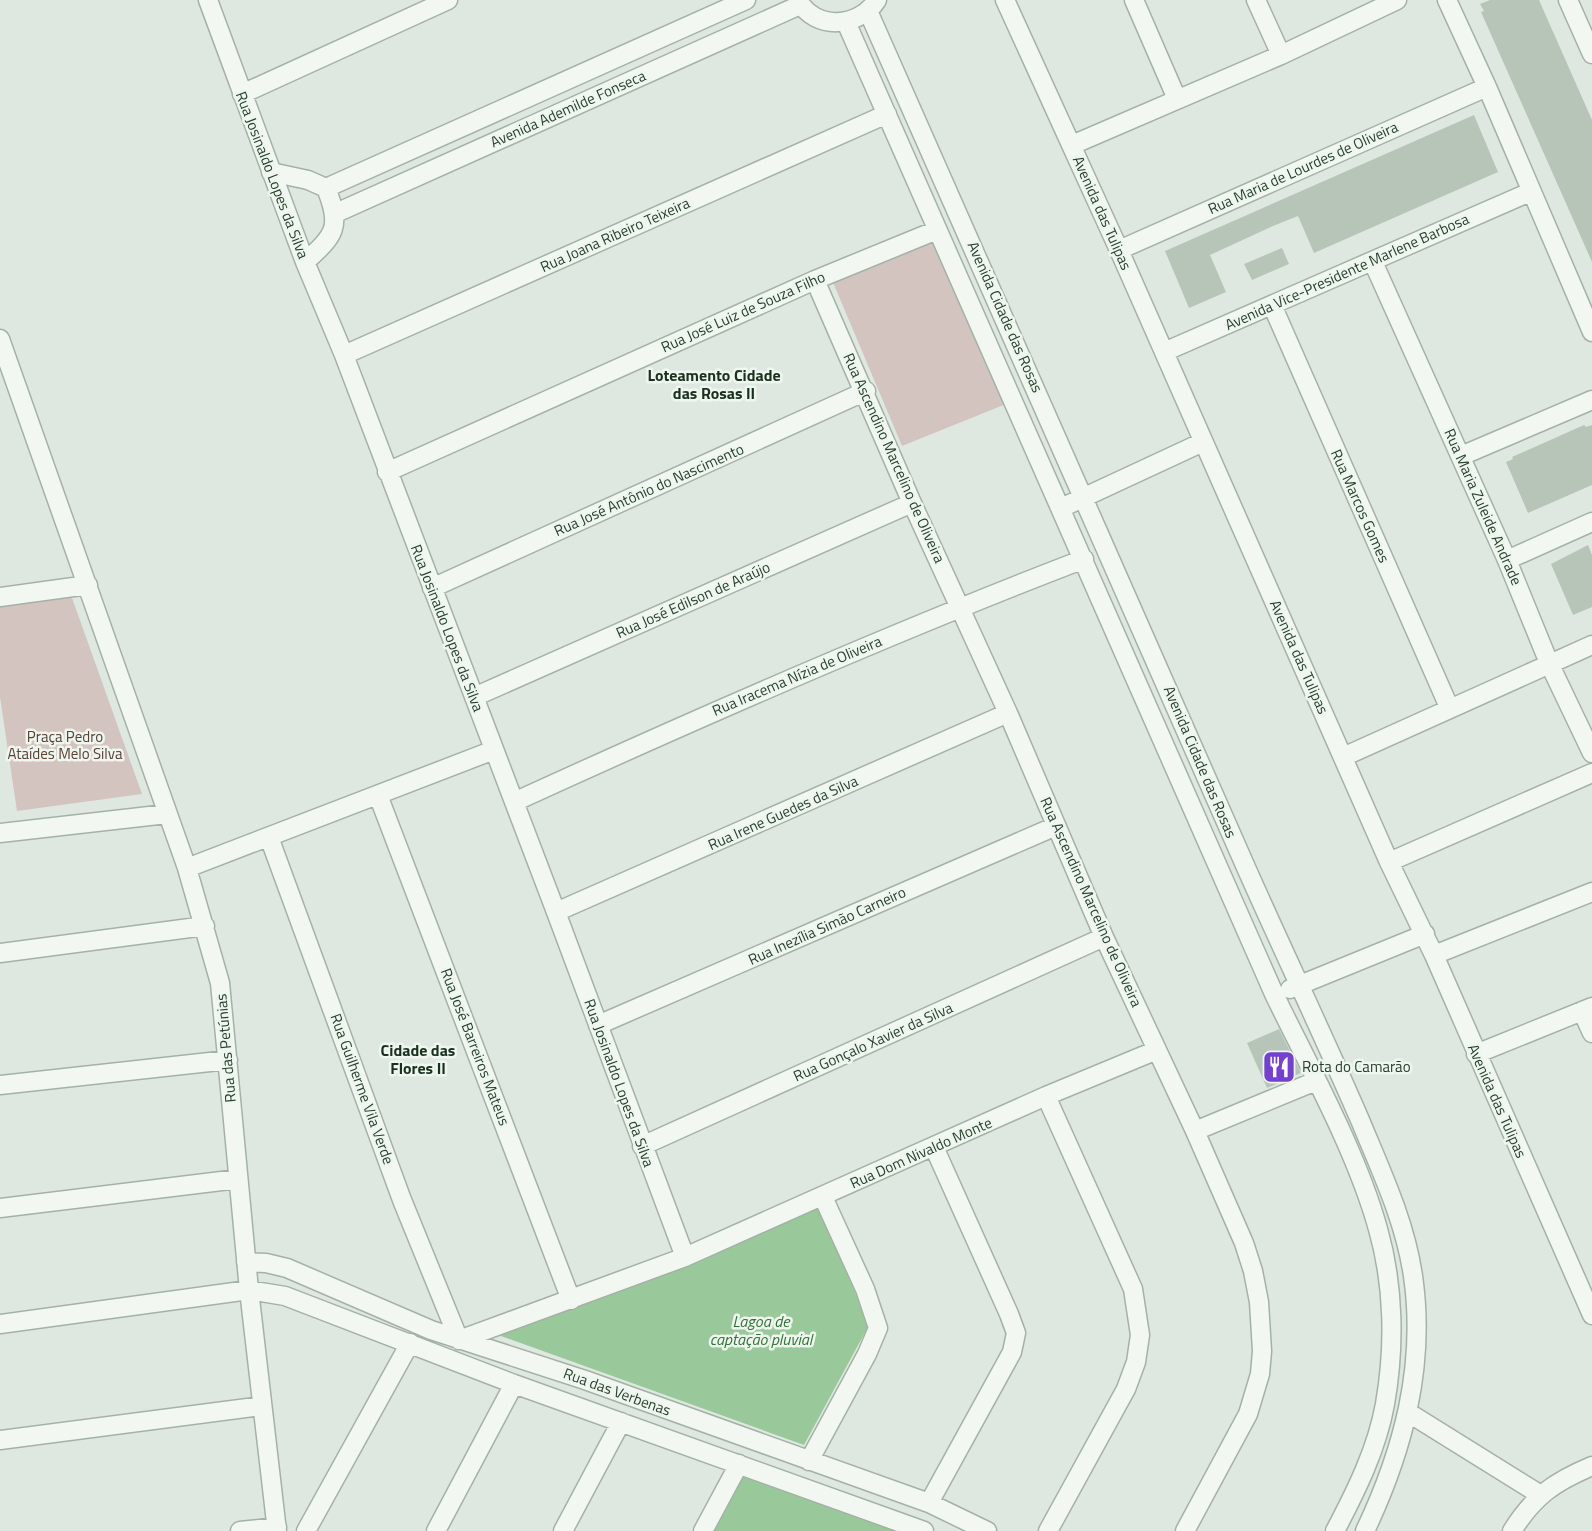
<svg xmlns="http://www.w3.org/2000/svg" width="1592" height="1531" font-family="'Titillium Web',sans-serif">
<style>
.green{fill:#d3c4c0}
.water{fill:#99c99a}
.building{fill:#b6c5b8}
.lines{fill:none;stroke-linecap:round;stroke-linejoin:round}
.minor-casing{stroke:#a4b2a6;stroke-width:21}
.minor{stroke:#f2f7f2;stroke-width:18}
.labels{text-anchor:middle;stroke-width:5;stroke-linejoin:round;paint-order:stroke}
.street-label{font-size:15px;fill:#27402b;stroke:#eef6ef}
.park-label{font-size:15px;fill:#5c4134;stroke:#eef6ef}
.poi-label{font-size:15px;fill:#27402b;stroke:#eef6ef;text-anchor:start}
.neighbourhood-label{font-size:16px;font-weight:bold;fill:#1a311e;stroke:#eef6ef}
.water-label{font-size:16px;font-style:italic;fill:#317535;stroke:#eef6ef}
</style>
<rect width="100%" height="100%" fill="#dfe8e0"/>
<path class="green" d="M934,240L1006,404L902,446L832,280Z
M71,595L142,794L17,811L0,697V602Z"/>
<path class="water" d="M819,1207L869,1325L804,1445L498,1335Z
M742,1473L902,1531H711Z"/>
<path class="building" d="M1490,0H1539L1592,120V262L1481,12L1484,11L1480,4Z
M1474,115L1498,172L1314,253L1298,216L1273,226L1210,255L1226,292L1189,308L1165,251Z
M1282,248L1289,264L1252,280L1244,264Z
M1584,425L1586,427L1592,425V485L1528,513L1506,462L1513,459L1512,457Z
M1588,545L1592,555V607L1573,615L1551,564Z
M1279,1029L1301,1073L1267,1088L1247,1043Z"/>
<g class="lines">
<g class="minor-casing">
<path id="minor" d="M208,0L305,262L344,355L556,912L685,1257
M798,0C815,31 859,28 877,0
M1005,0L1119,250L1389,862L1434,955L1592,1315
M1134,0L1177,99
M1256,0L1281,55
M1447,0L1487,87L1592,332
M1568,0L1592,54
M868,11C996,298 1121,585 1248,872C1285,955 1324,1037 1360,1120C1381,1171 1405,1221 1413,1276C1426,1366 1403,1451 1365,1531
M846,22L1275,996C1310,1068 1357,1153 1378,1229C1394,1285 1395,1347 1385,1404C1377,1449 1356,1491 1335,1531
M242,94L448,0
M1072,145L1281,55L1397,0
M271,172L308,180L326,188C342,227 335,235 305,262
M326,188L746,0
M336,213L800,5
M1119,250L1487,87
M1373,262L1507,560L1549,663L1592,753
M815,280L912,503L1008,713L1104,937L1195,1131L1244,1243L1253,1271L1259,1302L1262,1351L1260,1374L1248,1414L1185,1531
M1272,305L1449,707
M0,339L187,868L220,983L249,1290L277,1531
M1164,352L1530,192
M344,355L887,114
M1461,456L1592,400
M387,472L815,280L937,230
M1061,508L1203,442
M1507,560L1592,522
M432,588L866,391
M0,597L88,585
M474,697L912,503
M1343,757L1592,645
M378,795L571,1300
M514,802C702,716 891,633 1084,559
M0,833L167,814
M269,837L402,1200L459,1340
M1389,862L1592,773
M187,868L494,750
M556,912L1008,713
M0,953L205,926
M1434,955L1592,892
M1290,989L1425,934
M1582,1011L1592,1033
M598,1025L1056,826
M1476,1054L1592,1007
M0,1085L228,1060
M1046,1096L1133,1289L1140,1335L1136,1362L1126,1389L1048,1531
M1195,1131L1316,1081
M642,1146L1104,937
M0,1208L238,1179
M246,1262L266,1263L287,1268L431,1330L585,1380L929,1503L987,1531
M0,1324L249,1290L285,1296L514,1384L924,1531
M459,1340L685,1257L1046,1096L1157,1050
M1409,1413L1539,1494
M0,1440L262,1406
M809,1461L867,1354L878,1328L865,1289L823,1197
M929,1503L1012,1352L1016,1333L1009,1314L934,1147
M240,1531L277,1527
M306,1531L410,1343
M436,1531L514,1384
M563,1531L621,1422
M703,1531L739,1464
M1512,1531C1534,1496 1554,1482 1592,1466"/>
</g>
<use href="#minor" class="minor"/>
</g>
<defs>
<g id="restaurant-square" transform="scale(1.725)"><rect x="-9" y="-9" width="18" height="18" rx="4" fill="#7440d1" stroke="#eef6ef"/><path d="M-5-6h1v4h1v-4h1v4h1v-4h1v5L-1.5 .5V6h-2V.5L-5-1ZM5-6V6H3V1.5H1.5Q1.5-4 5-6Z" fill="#fff"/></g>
</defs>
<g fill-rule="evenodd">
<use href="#restaurant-square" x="1279" y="1067"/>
</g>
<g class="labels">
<g class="street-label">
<text transform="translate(568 109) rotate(-24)" y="5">Avenida Ademilde Fonseca</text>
<text transform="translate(1303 168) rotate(-24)" y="5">Rua Maria de Lourdes de Oliveira</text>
<text transform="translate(272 175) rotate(69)" y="5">Rua Josinaldo Lopes da Silva</text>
<text transform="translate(1102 213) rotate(66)" y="5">Avenida das Tulipas</text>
<text transform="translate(615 235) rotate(-24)" y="5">Rua Joana Ribeiro Teixeira</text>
<text transform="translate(1347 272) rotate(-24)" y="5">Avenida Vice-Presidente Marlene Barbosa</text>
<text transform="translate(743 312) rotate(-24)" y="5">Rua José Luiz de Souza Filho</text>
<text transform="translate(1005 317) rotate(66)" y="5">Avenida Cidade das Rosas</text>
<text transform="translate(894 458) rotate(66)" y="5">Rua Ascendino Marcelino de Oliveira</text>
<text transform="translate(649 490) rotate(-24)" y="5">Rua José Antônio do Nascimento</text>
<text transform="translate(1360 506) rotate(66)" y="5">Rua Marcos Gomes</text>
<text transform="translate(1483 507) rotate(66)" y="5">Rua Maria Zuleide Andrade</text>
<text transform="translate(693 600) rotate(-24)" y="5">Rua José Edilson de Araújo</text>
<text transform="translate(447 628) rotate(69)" y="5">Rua Josinaldo Lopes da Silva</text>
<text transform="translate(1299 657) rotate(66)" y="5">Avenida das Tulipas</text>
<text transform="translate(797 676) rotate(-23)" y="5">Rua Iracema Nízia de Oliveira</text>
<text transform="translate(1200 762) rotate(67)" y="5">Avenida Cidade das Rosas</text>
<text transform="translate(783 813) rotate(-24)" y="5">Rua Irene Guedes da Silva</text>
<text transform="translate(1091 902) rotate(66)" y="5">Rua Ascendino Marcelino de Oliveira</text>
<text transform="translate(827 926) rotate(-24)" y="5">Rua Inezília Simão Carneiro</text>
<text transform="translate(873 1042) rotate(-24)" y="5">Rua Gonçalo Xavier da Silva</text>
<text transform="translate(475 1047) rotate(69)" y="5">Rua José Barreiros Mateus</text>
<text transform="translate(226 1048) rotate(-95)" y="5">Rua das Petúnias</text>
<text transform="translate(619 1083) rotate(70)" y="5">Rua Josinaldo Lopes da Silva</text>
<text transform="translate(362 1089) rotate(70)" y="5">Rua Guilherme Vila Verde</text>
<text transform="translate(1497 1101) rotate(66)" y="5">Avenida das Tulipas</text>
<text transform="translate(921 1153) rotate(-24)" y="5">Rua Dom Nivaldo Monte</text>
<text transform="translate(617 1392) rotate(20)" y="5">Rua das Verbenas</text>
</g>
<g class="park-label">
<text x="65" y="742">Praça Pedro<tspan x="65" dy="17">Ataídes Melo Silva</tspan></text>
</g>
<g class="poi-label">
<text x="1302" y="1072">Rota do Camarão</text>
</g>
<g class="neighbourhood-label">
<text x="714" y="381">Loteamento Cidade<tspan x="714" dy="18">das Rosas II</tspan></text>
<text x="418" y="1056">Cidade das<tspan x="418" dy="18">Flores II</tspan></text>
</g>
<g class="water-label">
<text x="761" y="1327">Lagoa de<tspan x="761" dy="18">captação pluvial</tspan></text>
</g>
</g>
</svg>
